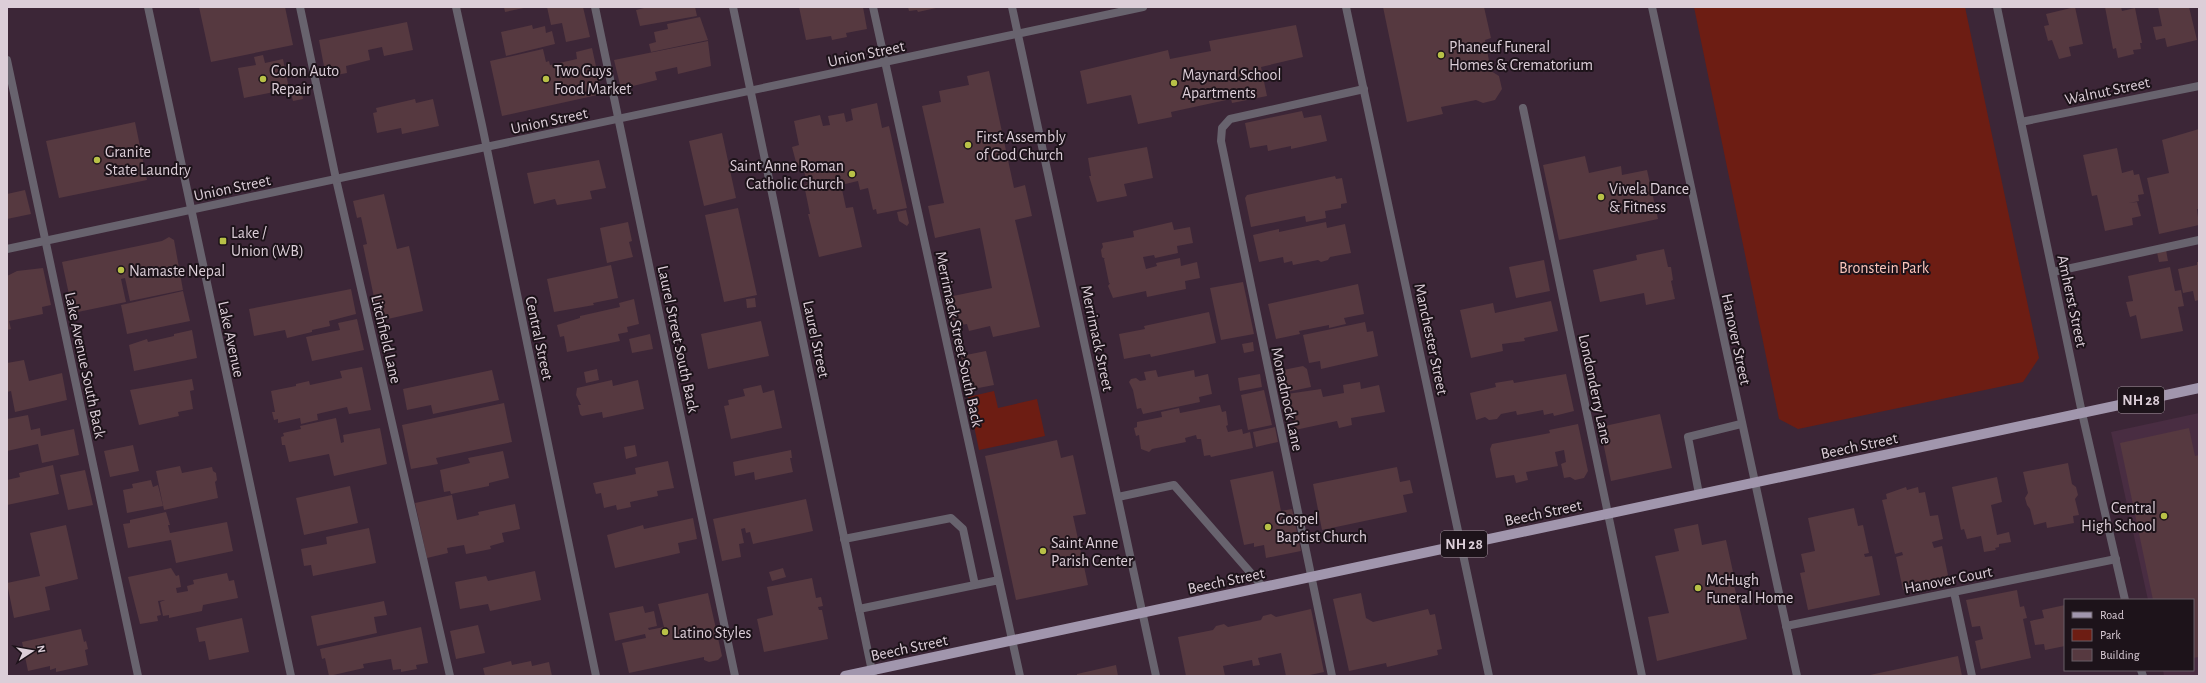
<svg xmlns="http://www.w3.org/2000/svg" width="2206" height="683" font-family="'Alegreya Sans',sans-serif">
<style>
.built{fill:#492d42}
.green{fill:#6d1d13}
.building{fill:#563940}
.lines{fill:none;stroke-linecap:round;stroke-linejoin:round}
.service{stroke:#68636e;stroke-width:8}
.minor{stroke:#68636e;stroke-width:8}
.tertiary{stroke:#68636e;stroke-width:8}
.primary{stroke:#a196ad;stroke-width:10}
.poi-dot{fill:#b8c147;stroke:#1d131a;stroke-width:1.5}
.labels{text-anchor:middle;stroke-width:4;stroke-linejoin:round;paint-order:stroke}
.shield{fill:#1d131a;stroke:#a3969f;stroke-width:1}
.shield-label{font-size:15px;font-weight:bold;fill:#dcced8}
.poi-label{font-size:16px;fill:#dcced8;stroke:#1d131a;text-anchor:start}
.street-label{font-size:16px;fill:#dcced8;stroke:#1d131a}
.park-label{font-size:16px;fill:#fbc5bb;stroke:#1d131a}
</style>
<rect width="100%" height="100%" fill="#3c2637"/>
<path class="built" d="M2199,413V675L2164,676L2163,670H2193V600H2148L2111,432Z"/>
<path class="green" d="M1694,7H1965L2039,358L2023,382L1798,429L1779,419Z
M994,391L998,408L1037,399L1045,436L979,450L968,397Z"/>
<path class="building" d="M199,7H285L293,45L211,62Z
M504,7H524V8L505,12Z
M547,7H583L590,37L566,42L562,23L551,25Z
M648,7H695L697,16L640,26L636,10Z
M799,7H863L867,29L846,33L847,37L832,40L831,36L806,40Z
M908,7H936V8L918,12L917,10L909,11Z
M1383,7H1484L1491,38L1485,40L1491,71L1499,76L1502,89L1495,100L1483,103L1476,100L1441,107L1443,114L1407,122Z
M2075,7L2083,44L2069,47L2071,56L2059,59L2052,40L2048,41L2044,26L2049,25L2046,14Z
M2105,7H2121L2122,11L2135,8L2142,43H2140L2141,49L2133,50L2134,54L2118,58L2116,48L2113,49Z
M2158,7H2189L2197,40L2167,47L2165,38L2156,40L2153,27L2162,26Z
M700,17L708,40L651,52L649,44L656,42L654,32L668,29L667,24Z
M407,22L413,50L384,56L382,47L368,50L370,60L346,66L347,73L326,77L319,40Z
M532,25L533,29L545,26L546,33L552,31L555,44L506,56L501,32Z
M1296,25L1303,57L1261,67L1267,96L1232,103L1231,99L1171,112L1172,117L1138,124L1131,95L1087,104L1080,71L1168,50L1170,59L1211,51L1209,41Z
M708,41L711,66L678,74L677,67L655,72L657,80L621,89L614,60Z
M592,48L602,94L502,116L490,61L543,49L546,62L549,61L550,65L577,59L576,52Z
M263,55L265,63L283,59L289,89L244,98L238,68L256,65L254,57Z
M989,71L1014,188L1025,185L1032,216L1015,220L1040,327L993,337L990,326L969,331L967,324L954,326L948,297L992,288L980,228L935,238L928,206L944,203L922,106L941,102L939,91L969,85L967,76Z
M301,88L303,99L293,101L290,90Z
M415,99L416,103L433,99L439,126L402,134L401,128L377,133L373,113L377,112L376,108Z
M877,103L882,128L889,126L907,208L877,214L876,209L873,210L868,188L860,190L858,181L841,185L846,208L853,207L862,247L819,257L808,214H810L804,185L807,184L803,165L797,166L792,147L799,145L794,121L820,115L823,126L830,125L828,116L844,113L846,122L853,120L851,109Z
M1302,111L1304,118L1321,115L1327,141L1291,149V146L1268,151L1267,145L1250,148L1245,123Z
M135,122L147,180L59,198L46,141Z
M2199,129V209H2197L2199,225L2159,234L2147,178L2169,173L2162,140Z
M722,133L736,198L704,206L689,141Z
M1147,147L1153,178L1124,184L1127,196L1097,202L1089,176H1091L1088,158Z
M2117,148L2122,173L2133,170L2134,175L2139,174L2144,194L2138,195L2139,201L2129,203L2137,202L2141,216L2132,218L2133,225L2105,231L2097,195L2092,196L2083,155Z
M1585,156L1589,173L1621,166L1622,175L1647,170L1658,219L1559,240L1543,165Z
M599,160L606,188L590,191L592,199L557,205L555,199L534,204L527,173Z
M1335,176L1336,179L1342,178L1347,203L1341,204V208L1325,211L1326,218L1306,222L1305,216L1251,227L1245,198L1247,195Z
M25,190L31,214L7,219V194Z
M384,194L397,249L409,246L423,311L379,321L363,245L367,244L361,217L357,218L353,201Z
M738,208L757,295L724,302L705,215Z
M906,210L909,223L907,226L899,221L897,212Z
M628,222L632,241L629,242L633,257L607,263L600,228Z
M1172,222L1174,230L1190,227L1193,243L1177,246L1178,253L1155,258L1154,255L1143,257L1146,269L1157,266L1156,263L1180,258L1181,266L1197,262L1200,278L1185,281L1186,289L1147,297L1146,291L1113,298L1108,286L1110,283H1109L1104,259H1105L1102,257L1101,250L1103,247L1102,243L1134,237L1133,231Z
M1326,222L1327,228L1345,224L1351,253L1330,257L1328,260L1321,262L1318,260L1293,265L1292,261L1284,263L1283,257L1259,262L1253,235L1279,229V232Z
M169,237L174,240L183,290L130,301L125,278L121,279L126,302L73,313L62,262L162,241Z
M1664,249L1668,267H1671L1673,280L1671,281L1675,299L1646,305L1644,293L1600,302L1593,270L1637,260L1636,255Z
M2166,250L2168,261L2159,262L2157,252Z
M1544,260L1550,291L1516,298L1509,267Z
M2197,262H2199V300L2195,301L2193,291L2183,293L2178,269L2197,265Z
M611,265L618,298L593,303L594,305L554,312L547,279Z
M2170,267L2175,291L2181,290L2184,306L2178,307L2183,331L2141,339L2136,315L2130,317L2126,302L2133,301L2128,276Z
M43,268L51,305L42,307L43,314L9,321L11,329L7,330V276L17,271Z
M1243,282L1254,334L1221,340L1210,288Z
M1358,284L1364,314L1344,318L1346,324L1329,328V325L1299,331L1300,334L1276,339L1268,304Z
M351,289L356,314L329,321L330,326L312,330V332L287,338L285,330L254,336L249,309Z
M183,291L190,321L127,334L121,305Z
M755,298L756,307L747,308L746,299Z
M634,299L639,324L627,327L628,332L618,334L620,341L567,352L564,336L560,337L557,325L580,318V316L620,307L619,303Z
M1551,301L1558,331L1524,338L1525,341L1502,344L1503,351L1471,358L1460,310L1493,303L1495,313Z
M1209,312L1216,343L1151,357L1150,354L1124,359L1119,334L1145,329L1144,326Z
M357,319L364,350L312,361L306,337L340,330L338,323Z
M761,321L769,356L708,369L701,334Z
M1365,322L1367,332L1373,331L1378,356L1321,369L1320,361L1309,363L1303,335Z
M192,330L197,358L134,371L129,345L147,339L148,342L174,336V334Z
M650,334L653,349L632,353L629,339Z
M1253,342L1254,351L1244,353L1242,344Z
M986,351L994,385L968,390L961,356Z
M24,360L29,381L62,373L67,400L15,412L11,391L7,392V363Z
M1303,366L1307,369L1311,387L1287,392L1283,370Z
M362,367L371,410L349,414L347,407L317,414L318,420L301,424L300,418L278,423V419L274,420L272,412H275L271,391L296,386V384L309,381L310,385L342,378L340,371Z
M597,369L599,380L586,383L584,372Z
M492,370L499,400L433,414L431,405L407,410L403,389Z
M1156,370L1158,377L1194,370L1195,377L1208,374L1212,394L1199,397L1200,402L1143,414L1141,408L1137,409L1133,390L1129,382L1131,379L1136,378L1140,381L1146,380L1144,372Z
M1260,374L1262,387L1240,391L1238,378Z
M1566,374L1574,411L1554,416L1553,413L1544,415L1543,410L1517,415L1516,411L1501,414L1497,419L1489,420L1485,417L1476,420L1470,393L1496,387L1495,383L1513,380L1514,383Z
M192,379L194,390L190,391L193,409L178,412L179,416L139,425L130,390Z
M612,380L613,386L638,380L644,409L603,418L602,412L582,416L580,414L578,405H581L576,395L577,388Z
M1360,382L1361,389L1379,385L1385,412L1351,418L1352,425L1339,428L1337,421L1295,430L1287,394L1321,389L1323,397L1344,393L1343,385Z
M761,385L763,393L774,390L782,428L731,439L724,406L729,405L728,400L745,396L743,389Z
M1264,390L1272,425L1248,430L1241,395Z
M504,403L512,442L436,458L438,464L411,469L402,425Z
M1220,405L1222,412L1226,411L1228,425L1226,426L1228,432L1242,429L1243,434L1250,432L1253,448L1211,457L1210,455L1204,456L1201,439H1197L1196,435L1185,438L1186,442L1152,449L1149,452L1141,449L1139,435L1136,436L1134,428L1137,427V422L1162,417L1161,412L1179,408L1180,413Z
M1660,414L1672,468L1611,481L1600,427Z
M28,415L31,430L40,428L41,436L74,429L79,455L42,463L38,444L7,451V419Z
M336,418L341,443L344,442L343,435L380,428L387,464L334,476L329,454L289,462L285,445H282L281,437L284,436L283,433L301,429L300,426Z
M1578,424L1588,471L1584,478L1575,480L1570,477L1564,478L1561,464L1566,462L1564,450L1555,452L1558,466L1526,472L1528,480L1516,483L1514,475L1496,478L1490,449L1492,444L1550,433L1549,430Z
M1275,427L1278,442L1256,447L1253,432Z
M2189,428L2195,456L2199,455V657L2193,658V600H2153L2120,443Z
M1057,440L1061,458L1073,455L1086,514L1073,516L1088,585L1016,600L985,456Z
M133,445L139,471L110,477L104,451Z
M635,445L637,456L626,459L624,447Z
M791,450L792,458H790L793,472L755,480L754,472L735,476L733,462Z
M503,451L509,478L489,483V486L451,494L450,491L444,492L440,470L470,463L468,458Z
M668,461L674,488L657,491L658,496L630,502L631,507L617,510L616,505L604,508L601,493L596,494L593,483L636,474L635,468Z
M2068,463L2072,484L2076,487L2078,495L2075,499L2079,515L2073,516L2074,523L2047,528L2046,522L2034,525L2030,509L2027,505L2025,498L2028,493L2023,472Z
M53,465L59,494L7,505V480L20,477L19,473Z
M180,466L182,473L212,467L213,471L216,473L217,480L215,482L218,498L164,510L156,471Z
M1397,467L1400,482L1410,480L1413,493L1403,495L1407,512L1322,530L1313,484Z
M85,470L93,505L68,510L60,475Z
M1273,471L1281,511L1292,509L1301,551L1266,558L1264,545L1254,547V543L1244,545L1230,480Z
M1997,477L2002,502L1991,505L1997,535L2009,532L2011,542L1999,544V547L1995,548L1996,550L1984,552L1981,536L1967,539L1964,529L1961,530L1952,487Z
M151,480L153,487L158,485L163,506L127,513L123,490L133,488L132,484Z
M350,486L358,523L304,535L296,498Z
M1906,487L1907,490L1918,487L1919,493L1925,492L1930,516L1938,515L1943,539L1932,542L1934,548L1942,546L1949,580L1903,590L1896,557L1903,555L1902,552L1895,554L1882,500L1887,499L1886,494Z
M452,495L457,520L479,515L478,512L515,504L520,529L502,533L504,542L490,546L491,549L466,554L464,545L447,548L448,553L427,558L415,503Z
M806,499L813,531L753,544L750,532L746,533L745,528L741,529L744,543L739,544L741,557L722,561L713,519Z
M1854,508L1858,526L1863,525L1869,553L1864,554L1865,557L1872,556L1880,595L1808,610L1800,573L1805,572L1801,554L1815,551L1808,518Z
M166,512L170,525H168L170,533L227,522L233,551L176,563L171,540L128,548L123,524L130,523V520Z
M693,518L697,539L678,543L680,553L615,568L607,535L643,525L644,529Z
M1698,524L1702,545L1726,540L1735,581H1733L1747,639L1657,661L1648,617L1669,613L1655,556L1679,551L1674,529Z
M66,525L78,579L45,587L50,610L14,618L7,583L40,576L30,533Z
M369,528L376,563L313,576L311,565L304,566L301,549L327,544L326,537Z
M171,568L176,576L179,575L181,587L176,588L177,593L188,591L187,586L194,584L193,580L227,573L229,581L234,580L238,598L203,605L202,611L169,618V615L163,616L160,602L165,600L158,601L161,615L157,616L158,621L140,624L128,577Z
M783,568L786,577L772,581L769,572Z
M535,571L541,600L490,611L488,604L460,609L455,582L486,576L488,581Z
M812,578L816,598L821,597L823,606L818,607L819,610H822L828,639L764,652L757,619L773,615L767,587Z
M2017,590L2020,607L2024,606L2027,618L2023,619L2031,658L1981,669L1975,641L1983,639L1980,626L1972,627L1966,600Z
M708,593L722,656L718,660L709,662L704,660V657L629,673L622,643L646,638L645,634L615,641L609,613L643,606L645,613L654,611L657,626L648,628L649,630L664,627L658,604Z
M1361,593L1366,618L1373,622L1428,609L1430,615L1435,614L1442,649L1437,650L1438,655L1387,667L1386,663L1349,671L1333,599Z
M384,601L387,615L374,617L377,633L317,646L311,616Z
M2065,605V646L2045,650L2044,644L2035,645L2030,621L2044,618L2042,610Z
M1311,609L1324,672L1305,676H1286L1281,653L1258,658L1260,665L1253,666L1252,660L1223,666L1225,676H1186L1178,637L1213,630L1216,626L1224,624L1228,627L1261,620L1263,616L1271,614L1276,617Z
M242,618L249,652L209,660L205,641L199,642L196,628Z
M478,625L485,653L456,659L450,631Z
M421,627L428,663L416,665L417,669L401,672V669L393,670L391,659L363,664L364,668L329,676L325,658L322,659L320,649Z
M81,629L84,642L86,641L88,649L85,650L88,665L56,672V668L50,670V666L28,671L22,642Z
M1958,656L1962,676H1870V675Z
M511,661L512,665L531,661L532,666L549,662L552,676H485L483,668Z
M1116,665L1118,676H1077V674Z"/>
<g class="lines">
<path class="service" d="M300,7L336,179L450,676
M595,7L735,676
M873,7L1020,676
M7,60L138,676
M1523,108L1642,676
M2053,272L2199,240
M1699,494L1688,437L1741,424
M1118,497L1174,485L1263,587
M844,539L951,518L963,529L975,585
M1954,592L1972,676
M859,609L999,580
M1786,626L2116,559
M1332,676L1221,141L1222,128L1230,119L1364,89"/>
<path class="minor" d="M456,7L482,125L596,676
M733,7L873,676
M1012,7L1156,676
M1346,7L1489,676
M1997,7L2082,413L2125,600
M2021,122L2199,86
M7,249L1143,7
M2141,670L2143,676"/>
<path class="tertiary" d="M148,7L291,676
M1652,7L1797,676"/>
<path class="primary" d="M845,676L2199,388"/>
</g>
<g class="poi-dot">
<circle cx="1441" cy="55" r="4"/>
<circle cx="263" cy="79" r="4"/>
<circle cx="546" cy="79" r="4"/>
<circle cx="1174" cy="83" r="4"/>
<circle cx="968" cy="145" r="4"/>
<circle cx="97" cy="160" r="4"/>
<circle cx="852" cy="174" r="4"/>
<circle cx="1601" cy="197" r="4"/>
<rect x="219" y="237" width="8" height="8" rx="2"/>
<circle cx="121" cy="270" r="4"/>
<circle cx="2164" cy="516" r="4"/>
<circle cx="1268" cy="527" r="4"/>
<circle cx="1043" cy="551" r="4"/>
<circle cx="1698" cy="588" r="4"/>
<circle cx="665" cy="632" r="4"/>
</g>
<g class="labels">
<g class="shield">
<rect x="2118" y="387" width="46" height="26" rx="3"/>
<rect x="1441" y="531" width="46" height="26" rx="3"/>
</g>
<g class="shield-label">
<text x="2141" y="405">NH 28</text>
<text x="1464" y="549">NH 28</text>
</g>
<g class="poi-label">
<text x="1449" y="52">Phaneuf Funeral<tspan x="1449" dy="18">Homes &amp; Crematorium</tspan></text>
<text x="271" y="76">Colon Auto<tspan x="271" dy="18">Repair</tspan></text>
<text x="554" y="76">Two Guys<tspan x="554" dy="18">Food Market</tspan></text>
<text x="1182" y="80">Maynard School<tspan x="1182" dy="18">Apartments</tspan></text>
<text x="976" y="142">First Assembly<tspan x="976" dy="18">of God Church</tspan></text>
<text x="105" y="157">Granite<tspan x="105" dy="18">State Laundry</tspan></text>
<text x="844" y="171" text-anchor="end">Saint Anne Roman<tspan x="844" dy="18">Catholic Church</tspan></text>
<text x="1609" y="194">Vivela Dance<tspan x="1609" dy="18">&amp; Fitness</tspan></text>
<text x="231" y="238">Lake /<tspan x="231" dy="18">Union (WB)</tspan></text>
<text x="129" y="276">Namaste Nepal</text>
<text x="2156" y="513" text-anchor="end">Central<tspan x="2156" dy="18">High School</tspan></text>
<text x="1276" y="524">Gospel<tspan x="1276" dy="18">Baptist Church</tspan></text>
<text x="1051" y="548">Saint Anne<tspan x="1051" dy="18">Parish Center</tspan></text>
<text x="1706" y="585">McHugh<tspan x="1706" dy="18">Funeral Home</tspan></text>
<text x="673" y="638">Latino Styles</text>
</g>
<g class="street-label">
<text transform="translate(866 53) rotate(-12)" y="6">Union Street</text>
<text transform="translate(2107 90) rotate(-12)" y="6">Walnut Street</text>
<text transform="translate(549 120) rotate(-12)" y="6">Union Street</text>
<text transform="translate(232 187) rotate(-12)" y="6">Union Street</text>
<text transform="translate(2073 301) rotate(78)" y="6">Amherst Street</text>
<text transform="translate(540 338) rotate(78)" y="6">Central Street</text>
<text transform="translate(1098 338) rotate(78)" y="6">Merrimack Street</text>
<text transform="translate(232 339) rotate(78)" y="6">Lake Avenue</text>
<text transform="translate(387 339) rotate(77)" y="6">Litchfield Lane</text>
<text transform="translate(679 339) rotate(78)" y="6">Laurel Street South Back</text>
<text transform="translate(817 339) rotate(78)" y="6">Laurel Street</text>
<text transform="translate(960 339) rotate(78)" y="6">Merrimack Street South Back</text>
<text transform="translate(1432 339) rotate(78)" y="6">Manchester Street</text>
<text transform="translate(1737 339) rotate(78)" y="6">Hanover Street</text>
<text transform="translate(86 365) rotate(78)" y="6">Lake Avenue South Back</text>
<text transform="translate(1596 389) rotate(78)" y="6">Londonderry Lane</text>
<text transform="translate(1288 399) rotate(78)" y="6">Monadnock Lane</text>
<text transform="translate(1859 445) rotate(-12)" y="6">Beech Street</text>
<text transform="translate(1543 512) rotate(-12)" y="6">Beech Street</text>
<text transform="translate(1948 579) rotate(-11)" y="6">Hanover Court</text>
<text transform="translate(1226 580) rotate(-12)" y="6">Beech Street</text>
<text transform="translate(909 647) rotate(-12)" y="6">Beech Street</text>
</g>
<g class="park-label">
<text x="1884" y="273">Bronstein Park</text>
</g>
</g>
<rect width="2206" height="683" fill="none" stroke="#dcced8" stroke-width="16"/>
<rect x="2064" y="599" width="130" height="72" fill="#1d131a" stroke="#695e66"/>
<rect x="2072" y="612" width="20" height="6" fill="#a196ad" stroke="#695e66"/>
<text x="2100" y="619" font-size="12" fill="#dcced8">Road</text>
<rect x="2072" y="629" width="20" height="12" fill="#6d1d13" stroke="#695e66"/>
<text x="2100" y="639" font-size="12" fill="#dcced8">Park</text>
<rect x="2072" y="649" width="20" height="12" fill="#563940" stroke="#695e66"/>
<text x="2100" y="659" font-size="12" fill="#dcced8">Building</text>
<g transform="translate(32 651) rotate(78)" stroke="#1d131a" stroke-width="3" paint-order="stroke">
<path d="M0-3L7 15L0 10L-7 15Z" fill="#dcced8"/>
<text y="-6" font-size="11" font-weight="bold" text-anchor="middle" fill="#dcced8">N</text>
</g>
</svg>
